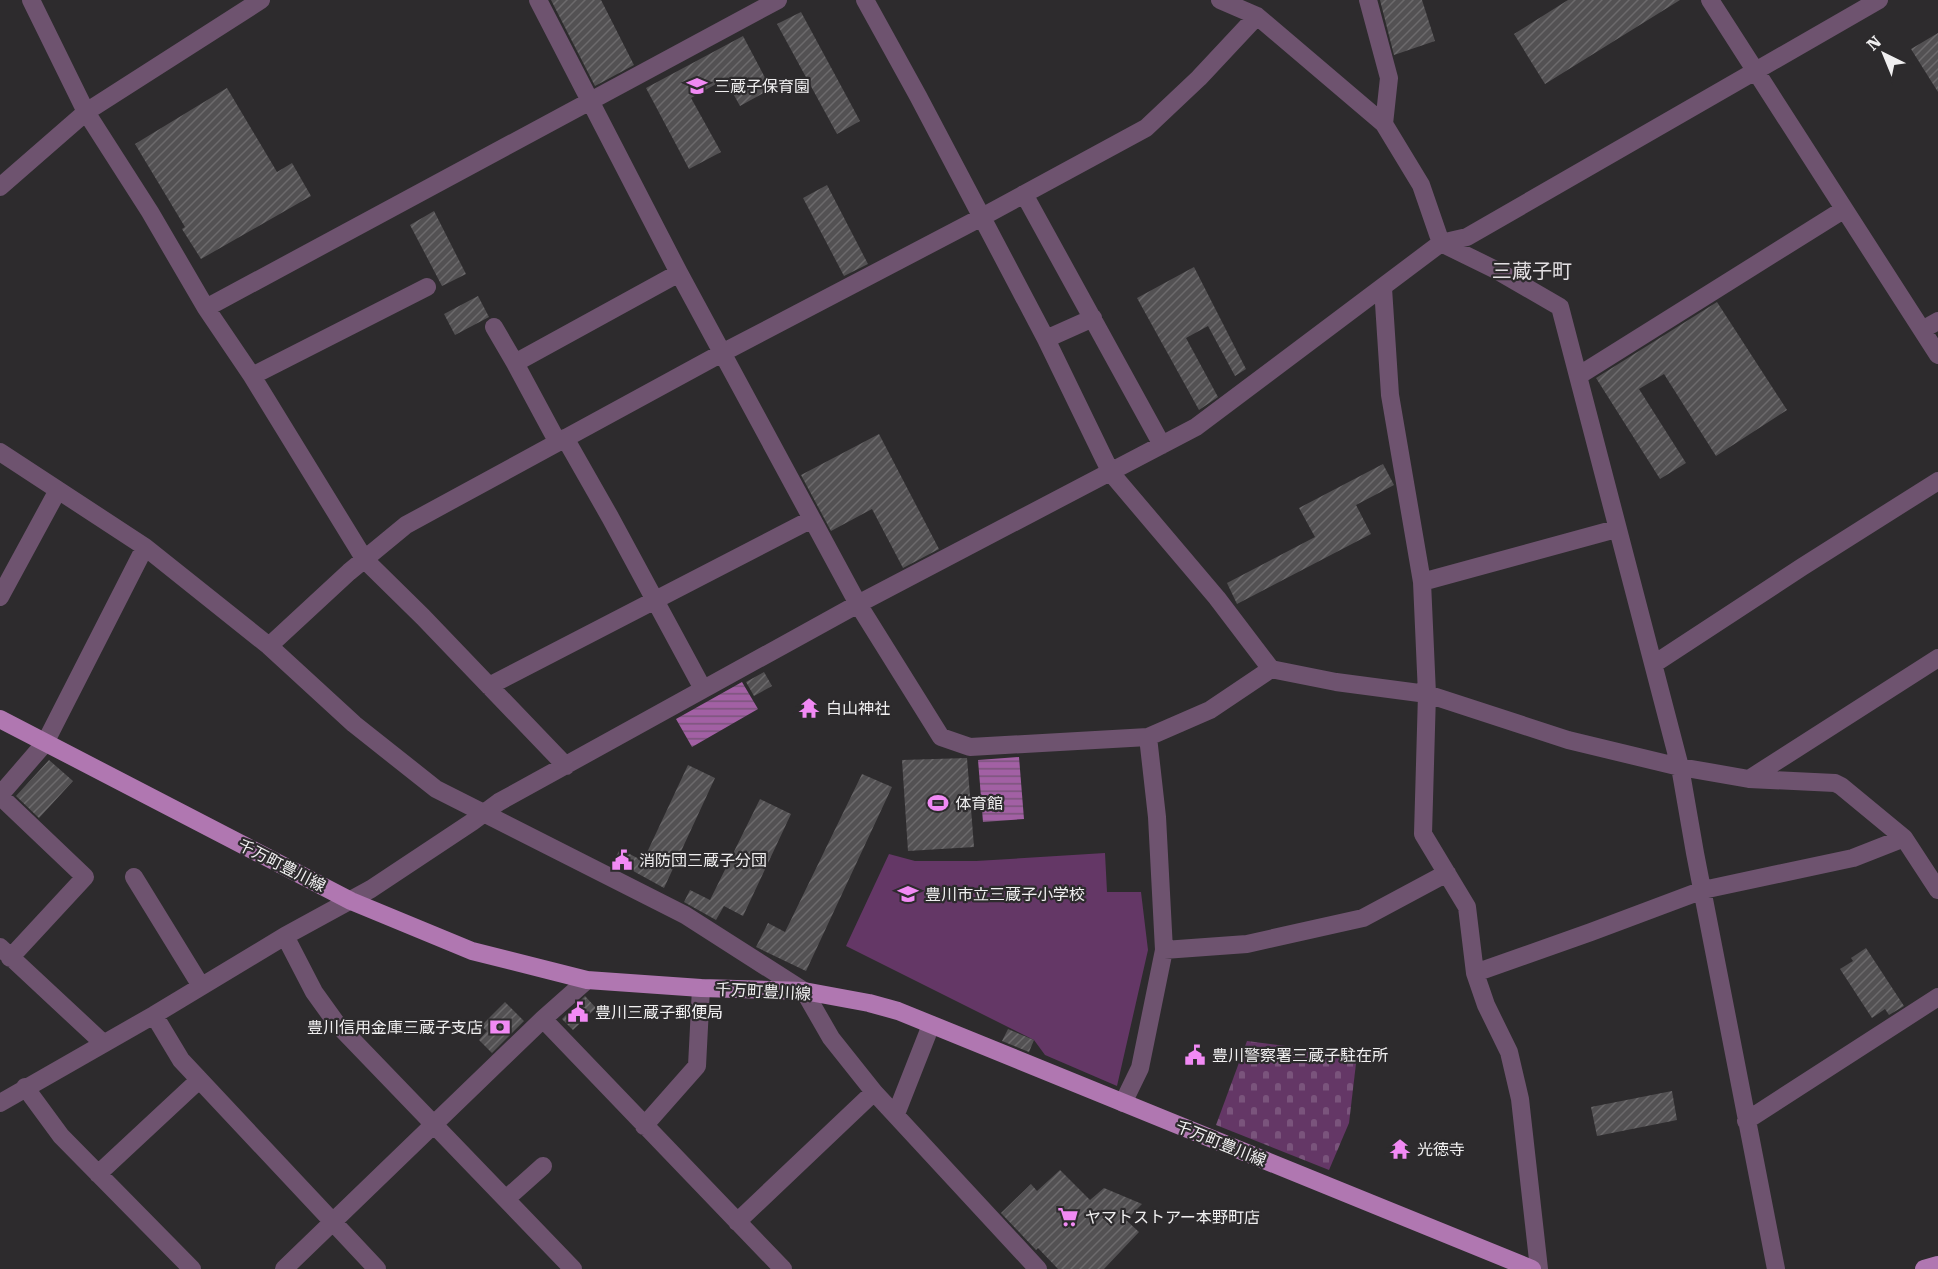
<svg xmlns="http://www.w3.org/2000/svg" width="1938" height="1269" font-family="'Roboto Serif','Noto Sans JP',serif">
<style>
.grass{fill:#643766}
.cemetery{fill:url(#cemetery-stones)}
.water{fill:url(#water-rules)}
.building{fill:url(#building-hatch)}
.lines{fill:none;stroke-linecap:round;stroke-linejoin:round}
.minor{stroke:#6e536f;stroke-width:18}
.major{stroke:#b077b1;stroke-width:18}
.labels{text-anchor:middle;stroke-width:4.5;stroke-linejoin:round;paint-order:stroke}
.poi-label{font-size:16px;fill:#f0eff0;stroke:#2d2b2d;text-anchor:start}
.street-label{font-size:16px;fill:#f0eff0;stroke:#2d2b2d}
.quarter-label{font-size:20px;fill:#e2dfe2;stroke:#2d2b2d}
</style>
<defs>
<pattern id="cemetery-stones" width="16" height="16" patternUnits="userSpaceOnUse" patternTransform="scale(1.5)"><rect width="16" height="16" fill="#643766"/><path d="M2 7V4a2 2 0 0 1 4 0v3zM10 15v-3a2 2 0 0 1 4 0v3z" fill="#7a547c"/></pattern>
<pattern id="water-rules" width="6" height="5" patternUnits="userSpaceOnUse" patternTransform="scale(1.5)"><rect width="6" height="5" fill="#a260a4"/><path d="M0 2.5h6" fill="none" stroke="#7a557b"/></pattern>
<pattern id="building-hatch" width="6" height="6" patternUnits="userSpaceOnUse" patternTransform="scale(1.5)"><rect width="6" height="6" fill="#535153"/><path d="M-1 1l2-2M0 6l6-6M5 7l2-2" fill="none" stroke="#6c6a6c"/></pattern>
</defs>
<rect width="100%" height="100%" fill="#2d2b2d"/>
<path class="grass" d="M1105,853L1107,892H1141L1148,950L1117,1086L1045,1055L1034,1040L846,946L889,854L915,861H976Z"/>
<path class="cemetery" d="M1247,1041L1357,1055L1349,1123L1329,1170L1216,1125Z"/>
<path class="water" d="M742,682L758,709L692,747L676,719Z
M1019,757L1024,819L983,822L978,760Z"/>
<path class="building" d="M551,0H601L634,65L595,86Z
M1380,0H1422L1435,41L1394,55Z
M1568,0H1680L1545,84L1514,34Z
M801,12L860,121L837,134L777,24Z
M1938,33V92L1911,49Z
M743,36L771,89L740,106L725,79L691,98L721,152L689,169L646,88Z
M227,88L277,172L292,163L311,196L201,259L182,229L185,227L135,144Z
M827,185L868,264L844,276L803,198Z
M434,211L466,274L442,286L410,225Z
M1194,267L1246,369L1235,376L1208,326L1186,338L1218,397L1199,410L1137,298Z
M478,296L489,317L455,335L444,314Z
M1717,302L1787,410L1716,456L1664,374L1639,389L1686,463L1660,479L1596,378Z
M879,434L939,549L903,568L872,509L831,531L801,475Z
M1383,464L1394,485L1356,505L1371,534L1237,604L1227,583L1315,537L1299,508Z
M764,672L772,686L754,696L746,682Z
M967,758L974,847L908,851L902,760Z
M49,760L73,781L39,818L16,796Z
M688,765L715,778L664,888L626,867L624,871L612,865L620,849L643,861Z
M862,774L892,787L806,971L756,947L768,923L785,932Z
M760,799L791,814L743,916L724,906L716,920L684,902L690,890L710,900Z
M1866,948L1904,1006L1889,1015L1885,1009L1872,1018L1840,969L1853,961L1851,958Z
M585,996L596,1008L573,1030L562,1019Z
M505,1002L524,1021L492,1053L479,1040L487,1031L481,1026Z
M1008,1029L1034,1040L1029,1052L1002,1041Z
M1672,1091L1677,1120L1597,1136L1591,1107Z
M1060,1170L1090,1200L1104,1188L1142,1204L1126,1220L1139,1232L1104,1269H1058L1038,1248L1036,1250L1001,1213L1031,1184L1037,1191Z"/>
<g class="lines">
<path class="minor" d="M31,0L86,112L150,212L206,308L252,376L365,560L423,617L566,766
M538,0L679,273L858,604L941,737L970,747L1148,737L1210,710L1271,669
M865,0L918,96L1046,339L1111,473L1217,598L1271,669L1336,682L1427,694L1568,740L1680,767L1749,779L1835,783L1841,786L1904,838L1938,890
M1220,0L1257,16L1384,124L1421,185L1441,243L1496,270L1560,307L1680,767L1695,853L1776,1269
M1368,0L1389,78L1384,124
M1710,0L1938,355
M0,187L86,112L261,0
M1024,194L1162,445
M1383,288L1390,395L1422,582L1427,694L1423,834L1467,907L1475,973L1486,1005L1509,1052L1520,1099L1539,1269
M206,308L778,0
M494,327L515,363L557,441
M1922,330L1938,321
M1046,339L1093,318
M515,363L679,273
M252,376L427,287
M1578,376L1843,210
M565,438L610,517L703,689
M0,452L145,547L269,646L354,724L436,789L685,915L804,991L831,1038L874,1092L1038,1269
M1422,582L1616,529
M0,597L58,490
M269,646L349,572L406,525L722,353L982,217L1146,128L1199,78L1257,16
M1654,664L1802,567L1938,481
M489,686L812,519
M1749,779L1938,658
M0,795L45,743L145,547
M0,796L85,877L10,958
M134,877L201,986
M285,936L314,992L337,1024L573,1269
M0,947L103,1043
M1164,950L1247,944L1363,918L1447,873
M1475,973L1591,932L1703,890L1853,858L1904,838
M154,1015L181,1060L377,1269
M543,1019L783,1269
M25,1087L61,1136L192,1269
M0,1103L154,1015L285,936L371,889L472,822L499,802L858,604L1196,427L1441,243L1467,237L1879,0
M1123,1103L1140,1068L1164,950L1157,817L1148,737
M896,1114L931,1025
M1746,1121L1938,997
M644,1126L697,1066L701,988
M98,1174L199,1080
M506,1199L543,1166
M737,1222L874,1092
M284,1269L543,1019L587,980"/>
<path class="major" d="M0,719L351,901L472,951L587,980L701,988L804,991L869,1003L898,1011L1532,1269
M1924,1269L1938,1265"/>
</g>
<defs>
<g id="school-bare" transform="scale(1.62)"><path d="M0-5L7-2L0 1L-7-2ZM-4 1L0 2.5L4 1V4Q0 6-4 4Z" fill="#f18af4" stroke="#2d2b2d" stroke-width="2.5" paint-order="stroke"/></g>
<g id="temple-bare" transform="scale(1.62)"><path d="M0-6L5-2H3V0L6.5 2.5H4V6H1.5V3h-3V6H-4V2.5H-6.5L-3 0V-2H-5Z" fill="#f18af4" stroke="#2d2b2d" stroke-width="2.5" paint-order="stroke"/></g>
<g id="stadium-bare" transform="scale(1.62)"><path d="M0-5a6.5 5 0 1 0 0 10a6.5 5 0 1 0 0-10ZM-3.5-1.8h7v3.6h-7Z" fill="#f18af4" stroke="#2d2b2d" stroke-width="2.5" paint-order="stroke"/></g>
<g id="civic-bare" transform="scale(1.62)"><path d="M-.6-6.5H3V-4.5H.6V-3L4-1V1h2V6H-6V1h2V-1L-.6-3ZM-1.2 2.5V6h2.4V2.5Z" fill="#f18af4" stroke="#2d2b2d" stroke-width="2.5" paint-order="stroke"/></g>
<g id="bank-bare" transform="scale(1.62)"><path d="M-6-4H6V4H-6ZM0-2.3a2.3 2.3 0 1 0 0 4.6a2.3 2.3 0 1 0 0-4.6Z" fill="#f18af4" stroke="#2d2b2d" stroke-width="2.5" paint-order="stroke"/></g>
<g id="supermarket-bare" transform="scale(1.62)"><path d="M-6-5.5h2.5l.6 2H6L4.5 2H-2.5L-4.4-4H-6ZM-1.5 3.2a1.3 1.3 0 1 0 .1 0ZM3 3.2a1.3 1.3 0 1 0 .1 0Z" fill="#f18af4" stroke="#2d2b2d" stroke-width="2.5" paint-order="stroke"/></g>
</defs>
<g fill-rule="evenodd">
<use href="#school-bare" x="697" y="86"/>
<use href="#temple-bare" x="809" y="708"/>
<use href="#stadium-bare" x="938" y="803"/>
<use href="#civic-bare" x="622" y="860"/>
<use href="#school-bare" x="908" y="894"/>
<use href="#civic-bare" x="578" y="1012"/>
<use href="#bank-bare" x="500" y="1027"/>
<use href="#civic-bare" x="1195" y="1055"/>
<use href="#temple-bare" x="1400" y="1149"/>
<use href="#supermarket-bare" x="1068" y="1217"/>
</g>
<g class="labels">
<g class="poi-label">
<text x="714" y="92">三蔵子保育園</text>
<text x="826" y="714">白山神社</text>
<text x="955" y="809">体育館</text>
<text x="639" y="866">消防団三蔵子分団</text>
<text x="925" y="900">豊川市立三蔵子小学校</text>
<text x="595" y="1018">豊川三蔵子郵便局</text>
<text x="483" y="1033" text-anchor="end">豊川信用金庫三蔵子支店</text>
<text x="1212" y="1061">豊川警察署三蔵子駐在所</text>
<text x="1417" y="1155">光徳寺</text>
<text x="1085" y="1223">ヤマトストアー本野町店</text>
</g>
<g class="street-label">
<text transform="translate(282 865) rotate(27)" y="6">千万町豊川線</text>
<text transform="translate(763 991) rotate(3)" y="6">千万町豊川線</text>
<text transform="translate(1221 1143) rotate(22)" y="6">千万町豊川線</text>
</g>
<g class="quarter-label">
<text x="1532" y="278">三蔵子町</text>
</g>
</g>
<g transform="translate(1884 54) rotate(317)" stroke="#2d2b2d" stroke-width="4.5" paint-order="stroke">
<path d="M0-4.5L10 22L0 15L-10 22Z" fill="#f0eff0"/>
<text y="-9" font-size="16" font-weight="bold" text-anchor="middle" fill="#f0eff0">N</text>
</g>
</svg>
